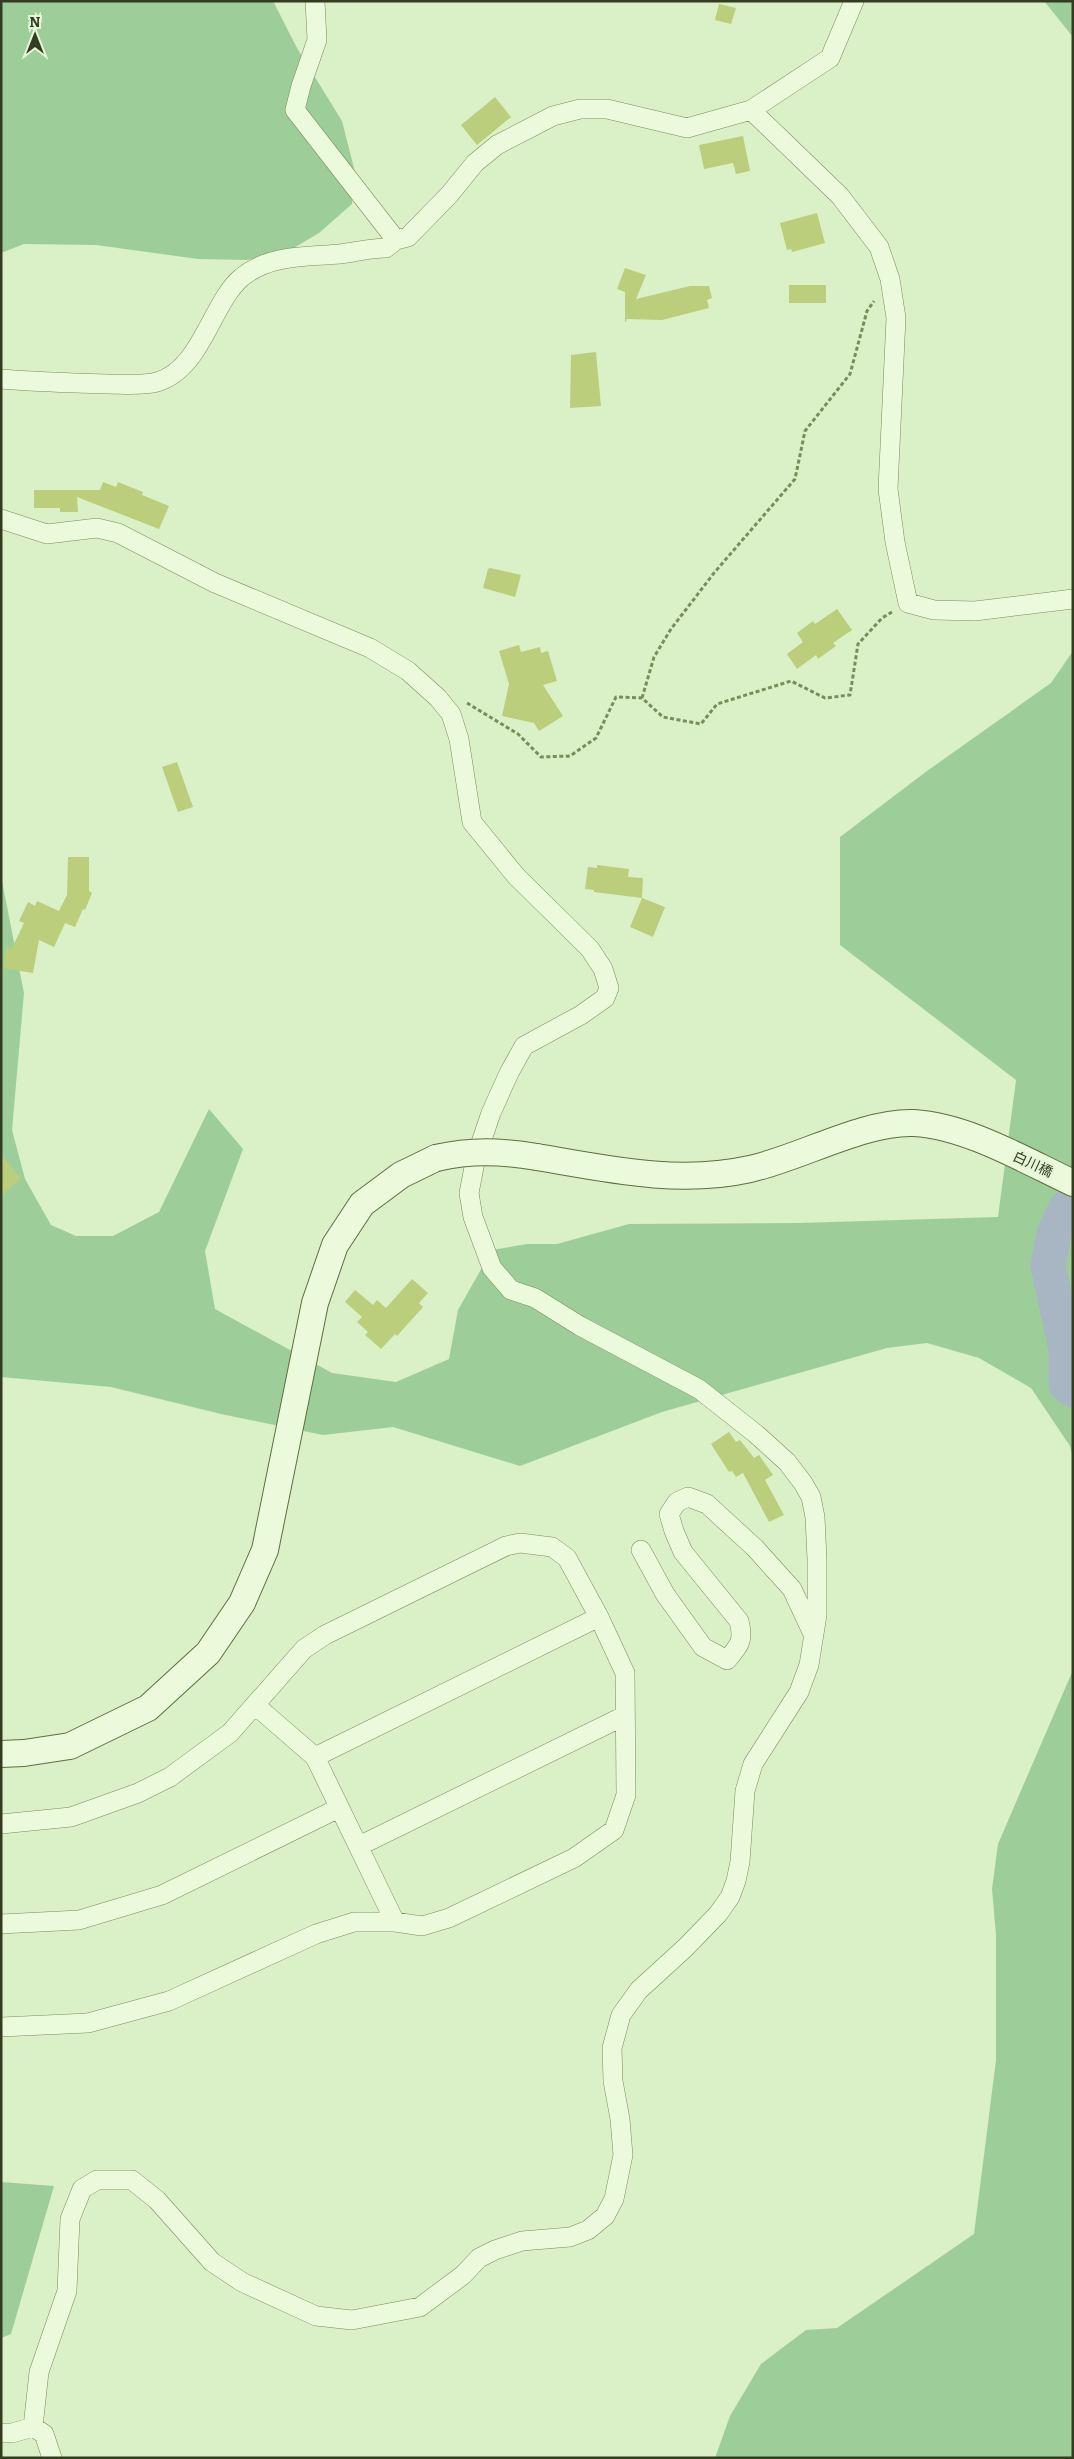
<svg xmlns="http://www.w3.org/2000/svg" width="1074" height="2459" font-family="Bitter,'Noto Sans JP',serif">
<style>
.green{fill:#9dce9a}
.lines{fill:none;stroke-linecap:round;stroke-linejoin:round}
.river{stroke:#a8b5c3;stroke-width:35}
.building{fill:#bbce7c}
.street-casing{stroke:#7b8c5b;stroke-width:20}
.secondary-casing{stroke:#5f6e3e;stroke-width:28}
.path{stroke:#7b8c5b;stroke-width:3;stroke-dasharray:4 2.5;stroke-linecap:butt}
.street{stroke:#eafada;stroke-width:19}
.secondary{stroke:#eafada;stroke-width:26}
.secondary-bridge-casing{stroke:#5f6e3e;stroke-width:28;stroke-linecap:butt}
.secondary-bridge{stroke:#eafada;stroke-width:26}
.labels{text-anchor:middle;stroke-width:5;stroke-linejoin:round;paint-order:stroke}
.street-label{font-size:14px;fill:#333c1f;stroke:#e6f7d7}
</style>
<rect width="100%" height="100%" fill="#daf0c7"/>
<path class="green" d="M1,1H273L297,48L342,121L355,172L352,204L319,233L287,252L247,260L198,259L96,245L24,244L1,253Z
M1044,1H1073V37Z
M1073,651V1458L1070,1446L1031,1388L979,1358L927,1343L887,1348L662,1412L520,1466L393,1427L323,1435L221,1414L111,1387L1,1377V876L24,993L12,1130L25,1179L51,1225L76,1236H113L159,1212L209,1109L243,1149L205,1251L215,1309L332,1373L396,1382L449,1359L458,1310L492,1250L527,1244H557L629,1224L799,1223L998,1217L1016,1080L840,945V837L927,771L1051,683Z
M1073,1670V2458H715L730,2416L761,2364L806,2330L837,2328L974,2234L996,2060V1935L992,1889L998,1844Z
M1,2182L54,2186L11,2334L1,2338Z"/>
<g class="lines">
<path class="river" d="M1073,1203L1066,1208L1055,1231L1048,1265L1066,1350V1384L1073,1390"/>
</g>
<path class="building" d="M719,4L736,8L731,24L715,20Z
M495,97L511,117L477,145L461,125Z
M743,136L750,171L736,174L733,163L704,169L699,145Z
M817,213L825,243L792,252L791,249L787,250L780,223Z
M625,268L646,275L636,299L690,286H709L712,298L707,300L709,308L662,320L627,319L625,323V292L617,289Z
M789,285H826V303H789Z
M596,352L601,406L570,408L571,355Z
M103,482L116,487L118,482L143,492L142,495L169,506L159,529L77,497L78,512H60V508H34V490H100Z
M490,568L521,575L515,597L483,588L488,569Z
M837,609L852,630L833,643L836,646L818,659L816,655L797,669L787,654L803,642L797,633L813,621L815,624Z
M519,645L521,652L540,647L541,653L548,651L557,681L543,685L563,716L539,731L534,723L502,716L509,684L499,651Z
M177,762L193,807L178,812L162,767Z
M68,857H89V891L92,893L85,910L83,909L75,927L65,923L54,947L39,940L33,973L3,968L6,947L12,948L24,923L19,921L28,902L35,906L37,901L59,911L67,895Z
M597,865L629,869L628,877L643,878L642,898L594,892V890L585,889L588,867L597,868Z
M642,898L665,907L653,937L630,927Z
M1,1155L21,1178L1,1196Z
M412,1279L428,1293L419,1303L423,1307L397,1336L395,1334L381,1349L365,1335L368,1332L357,1322L362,1317L345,1302L355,1290L373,1305L377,1300L386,1308Z
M729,1432L736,1442L740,1440L754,1458L759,1455L773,1475L765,1480L784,1515L769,1522L743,1473L736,1477L732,1471L729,1472L711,1444Z"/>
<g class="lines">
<g class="street-casing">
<path id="street" d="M315,1L317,40L301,86L295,110L396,240
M751,110L840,196L879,247L890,279L896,318L888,489L895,542L908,603L934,610L975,611L1073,599
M1,379C37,382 72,383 108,384C123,384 142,386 157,382C202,369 211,303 242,277C271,254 306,257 340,254C356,252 371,248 386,248L396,240L408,237L449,195L475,163L497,145L553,116L580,109H607L687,128L751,110L830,58L854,1
M1,519L47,534L97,528L118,533L215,583L370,648L408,671L438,698L451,714L459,739L472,822L516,876L590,949L603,969L609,988L605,998L581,1015L524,1046L509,1073L491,1113L476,1157L469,1193L473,1217L492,1268L511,1290L535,1298L580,1326L699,1389L756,1434L787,1462L803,1483L811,1497L815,1517L817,1559V1615L809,1665L799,1692L753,1764L745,1791L740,1862L736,1881L730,1897L718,1914L685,1948L639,1990L621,2015L612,2048L613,2081L620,2119L623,2155L614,2199L605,2216L588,2230L570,2237L522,2241L495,2250L479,2258L463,2275L420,2307L352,2320L316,2316L242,2282L212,2262L157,2200L132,2180H97L82,2189L70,2219L67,2291L39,2372L33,2427
M641,1550L665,1594L703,1647L727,1660C740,1645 744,1640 739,1621L683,1552L674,1531L669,1514L677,1502L688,1497L707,1504L755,1548L792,1589L813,1634
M255,1705L315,1757L395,1922
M315,1757L599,1617
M1,1824L71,1817L138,1793L170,1777L230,1733L304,1649L325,1635L506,1546L520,1543L552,1547L567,1558L599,1617L625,1673L626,1795L614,1830L574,1858L449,1918L422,1926L395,1922H354L316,1934L169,2001L88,2023L1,2027
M359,1846L624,1716
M1,1924L79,1920L162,1895L339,1808
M1,2433H12L33,2427L44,2434L52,2458"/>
</g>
<g class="secondary-casing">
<path id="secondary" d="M537,1157C607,1169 679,1185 750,1169C800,1158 864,1121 914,1123C967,1126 1026,1161 1073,1183
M1,1754L24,1753L70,1746L148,1708L208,1653L242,1603L265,1550L315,1303L335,1245L362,1204L401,1175L436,1158"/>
</g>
<path class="path" d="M642,698L654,657L671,629L714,573L795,479L805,431L850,374L867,311L874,301
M467,703L518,734L541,757L570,756L596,738L616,697L642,698L663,717L701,724L717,704L791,681L825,698L850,695L858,644L882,618L892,612"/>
<use href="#street" class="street"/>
<use href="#secondary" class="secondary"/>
<g class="secondary-bridge-casing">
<path id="secondary-bridge" d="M436,1158C471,1150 501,1151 537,1157"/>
</g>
<use href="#secondary-bridge" class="secondary-bridge"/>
</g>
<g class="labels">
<g class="street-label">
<text transform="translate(1033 1164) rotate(25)" y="5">白川橋</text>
</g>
</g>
<rect width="1074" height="2459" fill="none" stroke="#333c1f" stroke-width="5"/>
<g transform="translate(35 35)" stroke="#e6f7d7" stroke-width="4" paint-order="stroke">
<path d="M0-4L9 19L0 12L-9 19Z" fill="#333c1f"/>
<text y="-8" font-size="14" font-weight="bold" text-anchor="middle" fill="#333c1f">N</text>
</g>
</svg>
